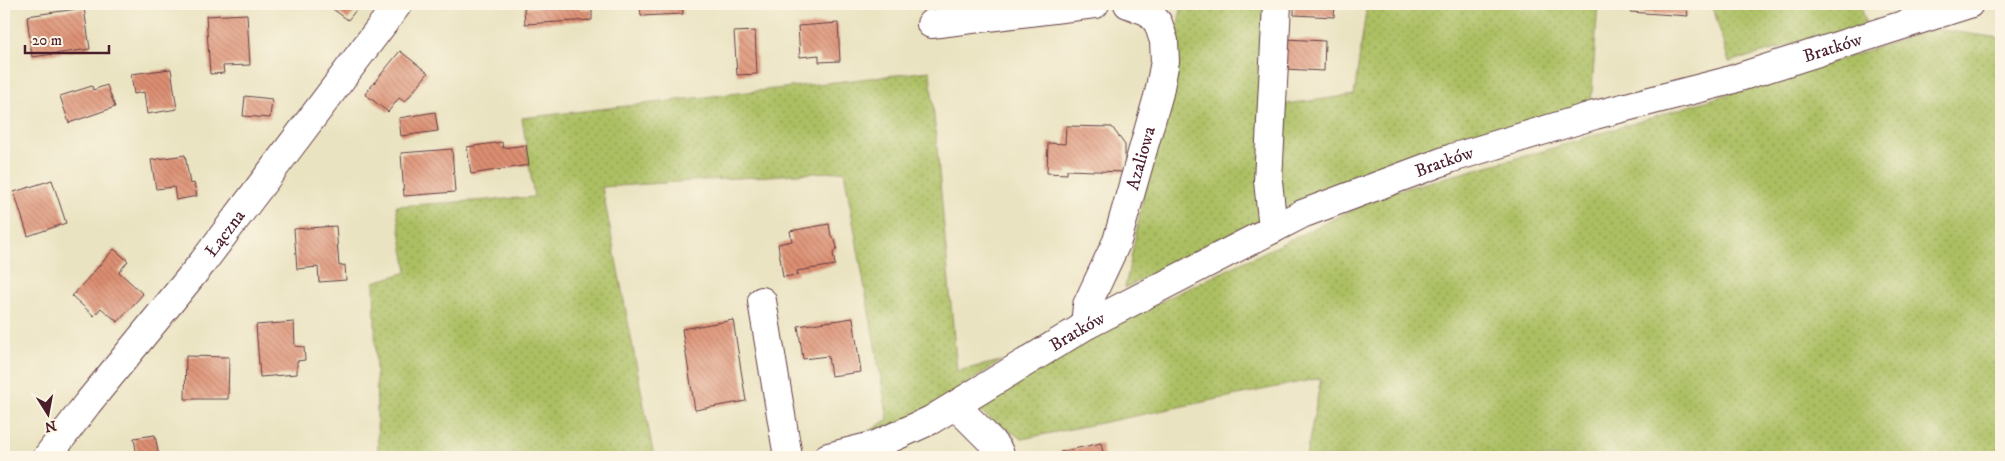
<svg xmlns="http://www.w3.org/2000/svg" width="2005" height="461" font-family="'IM FELL DW Pica',serif">
<style>
.grass{fill:url(#grass-dots);stroke:#7b6f46}
.building{fill:url(#building-back-hatch)}
.lines{fill:none;stroke-linecap:round;stroke-linejoin:round}
.minor-casing{stroke:#623c42;stroke-width:30}
.minor{stroke:#fff;stroke-width:28}
.labels{text-anchor:middle;stroke-width:4;stroke-linejoin:round;paint-order:stroke}
.street-label{font-size:18px;fill:#4a1f2b;stroke:#fcf5e5}
</style>
<defs>
<pattern id="grass-dots" width="8" height="8" patternUnits="userSpaceOnUse" patternTransform="scale(1.25)"><rect width="8" height="8" fill="#acbf62"/><path d="M2 2h.1M6 6h.1" fill="none" stroke="#8e9b51" stroke-width="1.8" stroke-linecap="round"/></pattern>
<pattern id="building-back-hatch" width="6" height="6" patternUnits="userSpaceOnUse" patternTransform="scale(1.25)"><rect width="6" height="6" fill="#dd8f72"/><path d="M-1 5l2 2M0 0l6 6M5-1l2 2" fill="none" stroke="#b5745e"/></pattern>
</defs>
<rect width="100%" height="100%" fill="#fcf5e5"/>
<filter id="ink" filterUnits="userSpaceOnUse"><feTurbulence type="fractalNoise" baseFrequency=".02" numOctaves="2"/><feDisplacementMap in="SourceGraphic" scale="10" xChannelSelector="R" yChannelSelector="G"/><feConvolveMatrix kernelMatrix="1 2 1 2 8 2 1 2 1" color-interpolation-filters="sRGB"/></filter>
<filter id="wash" filterUnits="userSpaceOnUse"><feTurbulence type="fractalNoise" baseFrequency=".0096" numOctaves="4" result="noise"/><feDisplacementMap in="SourceGraphic" scale="20" xChannelSelector="R" yChannelSelector="G"/><feGaussianBlur stdDeviation="1.12" result="paint"/><feColorMatrix in="noise" values="0 0 0 0 0 0 0 0 0 0 0 0 0 0 0 0 0 1.4 0 .05"/><feComposite in="paint" operator="in"/></filter>
<g filter="url(#wash)">
<rect width="100%" height="100%" fill="#eae3c1"/>
<path class="grass" d="M1182,4H1266L1261,220L1125,288Z
M1367,4H1598L1591,104L1377,171L1279,214V105L1354,95Z
M1712,4H1861L1866,25L1729,62Z
M1933,29L2001,38V457H1306L1321,378L1022,439L971,406L1105,328L1388,193L1543,151L1833,62Z
M930,71L957,371L1001,361L914,419L870,431L888,419L844,171L602,187L654,457H378L374,282L407,272L396,206L534,197L522,118Z"/>
<g id="blocks">
<path class="building" d="M326,4H361L348,20Z
M553,4H581V9H592V20L525,24L524,8L553,6Z
M640,4H682L683,14L641,16Z
M1294,4H1335L1334,17L1294,15Z
M1631,4H1686L1688,16L1630,12Z
M84,8L90,49L32,57L27,16Z
M247,14L250,65L223,66L224,73L210,74L206,16Z
M838,23L840,61L819,62V55L800,57L798,26Z
M755,31L757,74L737,75L734,32Z
M1285,39L1325,41L1324,71L1284,69Z
M400,51L428,73L405,102L399,98L388,112L365,94Z
M171,69L177,109L147,114L144,92L134,94L131,74Z
M107,85L115,107L69,123L60,96L92,86L93,90Z
M245,96L272,99L270,118L243,116Z
M435,112L438,131L401,136L399,118Z
M1066,126L1112,127L1125,145V172L1067,170V174L1047,173L1048,143L1065,144Z
M502,142L503,148L526,145L529,165L471,174L467,147Z
M452,149L455,192L404,196L401,153Z
M185,155L190,184L194,183L197,196L176,200L174,187L156,189L151,160Z
M52,180L66,223L28,236L14,192Z
M829,224L831,236L835,240L837,248L833,253L835,265L797,271L798,275L783,277L778,244L792,241L790,231Z
M336,226L339,266L345,265L346,280L319,282L318,267L297,269L294,229Z
M114,249L128,261L119,272L143,294L118,322L101,308L94,316L72,296Z
M853,318L861,372L831,376L828,356L803,359L798,326Z
M733,320L746,401L695,410L682,329Z
M294,322L295,346L304,347L305,360L297,361V374L260,377L256,325Z
M186,356L229,357L228,399H185Z
M155,435L159,457H137L134,438Z
M1101,443L1104,457H1061L1060,452Z"/>
</g>
</g>
<g filter="url(#ink)">
<use href="#blocks" fill-opacity="0" stroke="#623c42" stroke-width="1"/>
<g class="lines">
<g class="minor-casing">
<g id="minor">
<path d="M931,24L1095,4"/>
<path d="M1273,229L1268,181L1277,4"/>
<path d="M762,301L788,457"/>
<path id="s1" d="M1085,326L1087,305L1117,241L1159,93L1165,61L1164,41L1158,23L1149,12L1128,4"/>
<path d="M956,406L991,441L998,450L1001,457"/>
<path id="s2" d="M47,457L87,404L203,262L398,4"/>
<path id="s3" d="M828,457L876,445L931,420L1085,326L1302,214L1452,158L1595,115L1724,82L1969,4"/>
</g>
</g>
<use href="#minor" class="minor"/>
</g>
</g>
<g class="labels">
<g class="street-label">
<text dy="6" stroke="none"><textPath href="#s3" startOffset="1091">Bratków</textPath></text>
<text dy="6" stroke="none"><textPath href="#s1" startOffset="178">Azaliowa</textPath></text>
<text dy="6" stroke="none"><textPath href="#s3" startOffset="686">Bratków</textPath></text>
<text dy="6" stroke="none"><textPath href="#s2" startOffset="286">Łączna</textPath></text>
<text dy="6" stroke="none"><textPath href="#s3" startOffset="281">Bratków</textPath></text>
</g>
</g>
<rect width="2005" height="461" fill="none" stroke="#fcf5e5" stroke-width="20"/>
<g transform="translate(48 414) rotate(169)" stroke="#fcf5e5" stroke-width="4" paint-order="stroke">
<path d="M0-4L9 19L0 12L-9 19Z" fill="#4a1f2b"/>
<text y="-8" font-size="14" font-weight="bold" text-anchor="middle" fill="#4a1f2b">N</text>
</g>
<path d="M25 45v8h84v-8" fill="none" stroke="#4a1f2b" stroke-width="2.5"/>
<text x="32" y="45" font-size="15" fill="#4a1f2b" stroke="#fcf5e5" stroke-width="4" paint-order="stroke">20 m</text>
</svg>
